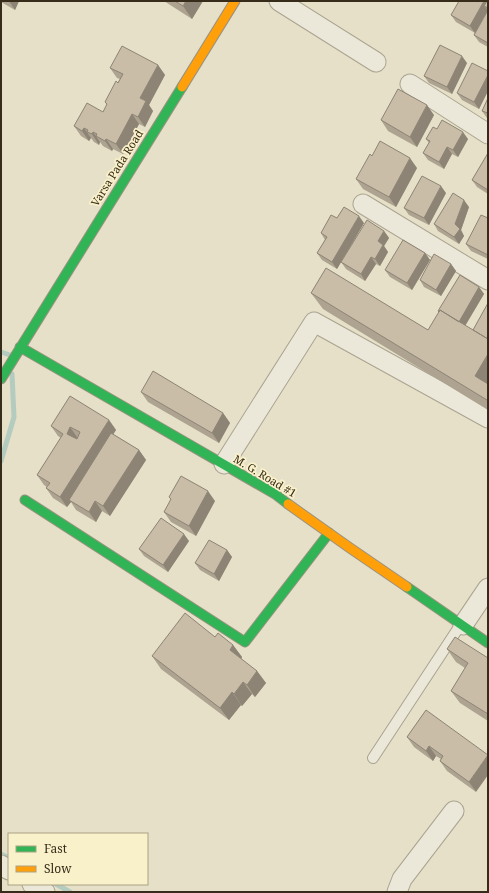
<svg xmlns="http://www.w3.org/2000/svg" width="489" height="893" font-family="'Noto Serif',serif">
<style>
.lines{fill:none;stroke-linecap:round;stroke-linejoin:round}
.stream{stroke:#b4cbbf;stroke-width:5}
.lane-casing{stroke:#a9a391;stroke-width:12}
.street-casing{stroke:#a9a391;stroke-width:21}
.fast-casing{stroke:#999281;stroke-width:11}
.slow-casing{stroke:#999281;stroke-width:11}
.lane{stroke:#ece8d9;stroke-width:10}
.street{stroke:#ece8d9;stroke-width:19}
.fast{stroke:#30b455;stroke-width:9}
.slow{stroke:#ff9f0a;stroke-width:9}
.wall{fill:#ada390}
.shaded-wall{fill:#8d8475}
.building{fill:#c9bda7;stroke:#8d8475;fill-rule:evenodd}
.labels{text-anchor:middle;stroke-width:3.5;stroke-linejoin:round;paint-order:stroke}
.street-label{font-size:11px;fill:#372b19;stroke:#f9f1ca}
</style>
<rect width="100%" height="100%" fill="#e5e0c7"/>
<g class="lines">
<path class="stream" d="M1,352L10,355
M1,461L14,417L12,374
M1,854L9,858
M56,884L70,892"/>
<g class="lane-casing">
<path id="lane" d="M373,758L461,624"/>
</g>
<g class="street-casing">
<path id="street" d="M279,1L376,62
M410,84L488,134
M363,204L488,280
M224,464L314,322L488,418
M463,625L488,588
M1,865L9,870
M32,884L45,892
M397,892L402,879L454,811"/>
</g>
<g class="fast-casing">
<path id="fast" d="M20,347L275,494L288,504
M1,379L182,87
M25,500L245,642L329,533
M407,587L488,643"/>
</g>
<g class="slow-casing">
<path id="slow" d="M182,87L235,1
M288,504L350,548L407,587"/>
</g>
<use href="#lane" class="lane"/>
<use href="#street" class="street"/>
<use href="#fast" class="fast"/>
<use href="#slow" class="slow"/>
</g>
<path class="wall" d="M1,1H19L15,10L1,2Z
M164,1H203L192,19Z
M488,1V47L479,42L474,35L475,33L456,22L451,15Z
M467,63L452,94L429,83L424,76Z
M158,65L165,75L149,105L153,111L145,127L139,124L123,154L113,149L112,151L103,146L100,142L99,145L94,142L91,138L89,141L81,136L74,126L103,112L107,105L105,102L120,79L117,78L110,68Z
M488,71V91L479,109L462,100L457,93Z
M488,98V118H487L482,111Z
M434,115L417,147L388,131L381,120Z
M437,129L468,139L458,157L452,154L444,169L428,160L423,153L429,143L426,139Z
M488,153V194L477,187L472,180Z
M372,156L417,168L396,207L363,189L356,179Z
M446,193L429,225L409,215L404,208Z
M469,207L461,230L464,236L459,244L438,231L434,224Z
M337,218L364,223L337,269L322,260L317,253L325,240L321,233Z
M488,218V259L471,251L466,244Z
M384,231L389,238L384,246L388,252L380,266L376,264L365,281L346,269L341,262Z
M425,253L430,260L412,290L390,277L385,270Z
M451,264L456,271L441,296L424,287L420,280Z
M479,287L484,294L465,326L473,330L488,303V410L323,309L311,293L428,330Z
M141,392L223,413L230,423L219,443L148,402Z
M109,420L116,430L113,434L139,450L146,460L110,516L102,511L96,522L76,510L71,502L67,507L53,498L46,488L47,487L44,485L37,475L61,438L58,436L51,426Z
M169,497L215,501L196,536L171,522L164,512L171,500Z
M189,541L168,572L144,556L139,549Z
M227,550L232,557L219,581L200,570L195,563Z
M215,637L233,645L242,657L241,659L257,671L266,683L255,697L252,694L242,706L241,705L229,720L161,669L152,656Z
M447,649L488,658V721L460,703L451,691L465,668L456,662Z
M426,710L476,792L447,771L440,761L441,759L436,756L433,761L414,747L407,737Z"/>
<path class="shaded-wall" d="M9,1H19L15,10Z
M186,1H203L192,19L183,6Z
M484,1H488L484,6L488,10L475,33L470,26Z
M462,56L467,63L452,94L447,87Z
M158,65L165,75L149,105L153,111L145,127L138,117L140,98Z
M488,75V91L479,109L474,102Z
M427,105L434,115L417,147L410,137Z
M132,114L139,124L123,154L116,144Z
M84,128L91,138L89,141L82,131Z
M93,132L100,142L99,145L92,134Z
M463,132L468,139L458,157L453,150Z
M106,139L113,149L112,151L105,141Z
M447,147L452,154L444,169L439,162Z
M410,158L417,168L396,207L389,197Z
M441,186L446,193L429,225L424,218Z
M464,200L469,207L461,230L464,236L459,244L454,237L455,224Z
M359,216L364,223L337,269L332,262Z
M384,231L389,238L384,246L388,252L380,266L375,259L378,241Z
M425,253L430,260L412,290L407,283Z
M371,257L376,264L365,281L361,274Z
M451,264L456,271L441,296L436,290Z
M479,287L484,294L462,331L457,324Z
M488,354V390L475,376Z
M223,413L230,423L219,443L212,433Z
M109,420L116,430L71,501L69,500L71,502L67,507L60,497Z
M70,427L77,437L74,444L67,434Z
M139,450L146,460L110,516L103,506Z
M208,491L215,501L196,536L189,526Z
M95,501L102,511L96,522L89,512Z
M184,534L189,541L168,572L163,565Z
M227,550L232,557L219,581L214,574Z
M233,645L242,657L239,663L230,650Z
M257,671L266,683L255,697L247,685Z
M243,682L252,694L242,706L234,694Z
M232,692L241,705L229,720L220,708Z
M429,746L436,756L433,761L426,751Z
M488,755V775L476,792L469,782Z"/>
<path class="building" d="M175,1H186L183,6Z
M459,1H484L470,26L451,15Z
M487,1H488V8L484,6Z
M488,10V43L474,35Z
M440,45L462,56L447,87L424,76Z
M122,46L158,65L140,98L146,101L138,117L132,114L116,144L106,139L105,141L96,136L97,134L93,132L92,134L87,132L88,130L84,128L82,131L74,126L87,103L103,112L107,104L105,102L116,81L118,83L123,74L110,68Z
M472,63L488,71V75L474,102L457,93Z
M398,89L427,105L410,137L381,120Z
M488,98V113L482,111Z
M442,120L463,132L453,150L447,147L439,162L423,153L430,141L426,139L433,127L437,129Z
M380,141L410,158L389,197L356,179L370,154L372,156Z
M488,153V190L472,180Z
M422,176L441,186L424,218L404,208Z
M453,193L464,200L455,224L460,229L454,237L434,224Z
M344,207L359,216L332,262L317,253L327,237L321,233L331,215L337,218Z
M481,215L488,218V255L466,244Z
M367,220L384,231L378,241L383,245L375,259L371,257L361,274L341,262Z
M403,240L425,253L407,283L385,270Z
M434,254L451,264L436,290L420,280Z
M326,268L428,330L440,310L488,339V354L475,376L488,384V398L487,400L311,293Z
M460,275L479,287L459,322L440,310L439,312L438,311Z
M488,303V339L473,330Z
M153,371L223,413L212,433L141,392Z
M70,396L109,420L60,497L46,488L50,483L37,475L63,434L51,426ZM70,427L80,432L77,439L67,434Z
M111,433L139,450L103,506L95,501L89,512L69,500Z
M181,476L208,491L189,526L164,512L171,499L169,497Z
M161,518L184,534L163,565L139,549Z
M209,540L227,550L214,574L195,563Z
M185,613L215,637L218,633L233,645L230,650L257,671L247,685L243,682L234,694L232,692L220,708L152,656Z
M455,637L488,658V714L451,691L468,663L447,649Z
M426,710L488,755L469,782L440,761L443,756L429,746L426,751L407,737Z"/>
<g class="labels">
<g class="street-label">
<text transform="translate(117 168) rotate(-58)" y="4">Varsa Pada Road</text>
<text transform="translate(265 476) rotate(31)" y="4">M. G. Road #1</text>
</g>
</g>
<rect width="489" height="893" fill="none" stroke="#372b19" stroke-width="4"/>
<rect x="8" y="833" width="140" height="52" fill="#f9f1ca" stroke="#aba283"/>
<rect x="16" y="846" width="20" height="6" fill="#30b455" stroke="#aba283"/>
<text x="44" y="853" font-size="12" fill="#372b19">Fast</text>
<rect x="16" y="866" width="20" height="6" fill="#ff9f0a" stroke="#aba283"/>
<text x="44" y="873" font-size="12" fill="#372b19">Slow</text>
</svg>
